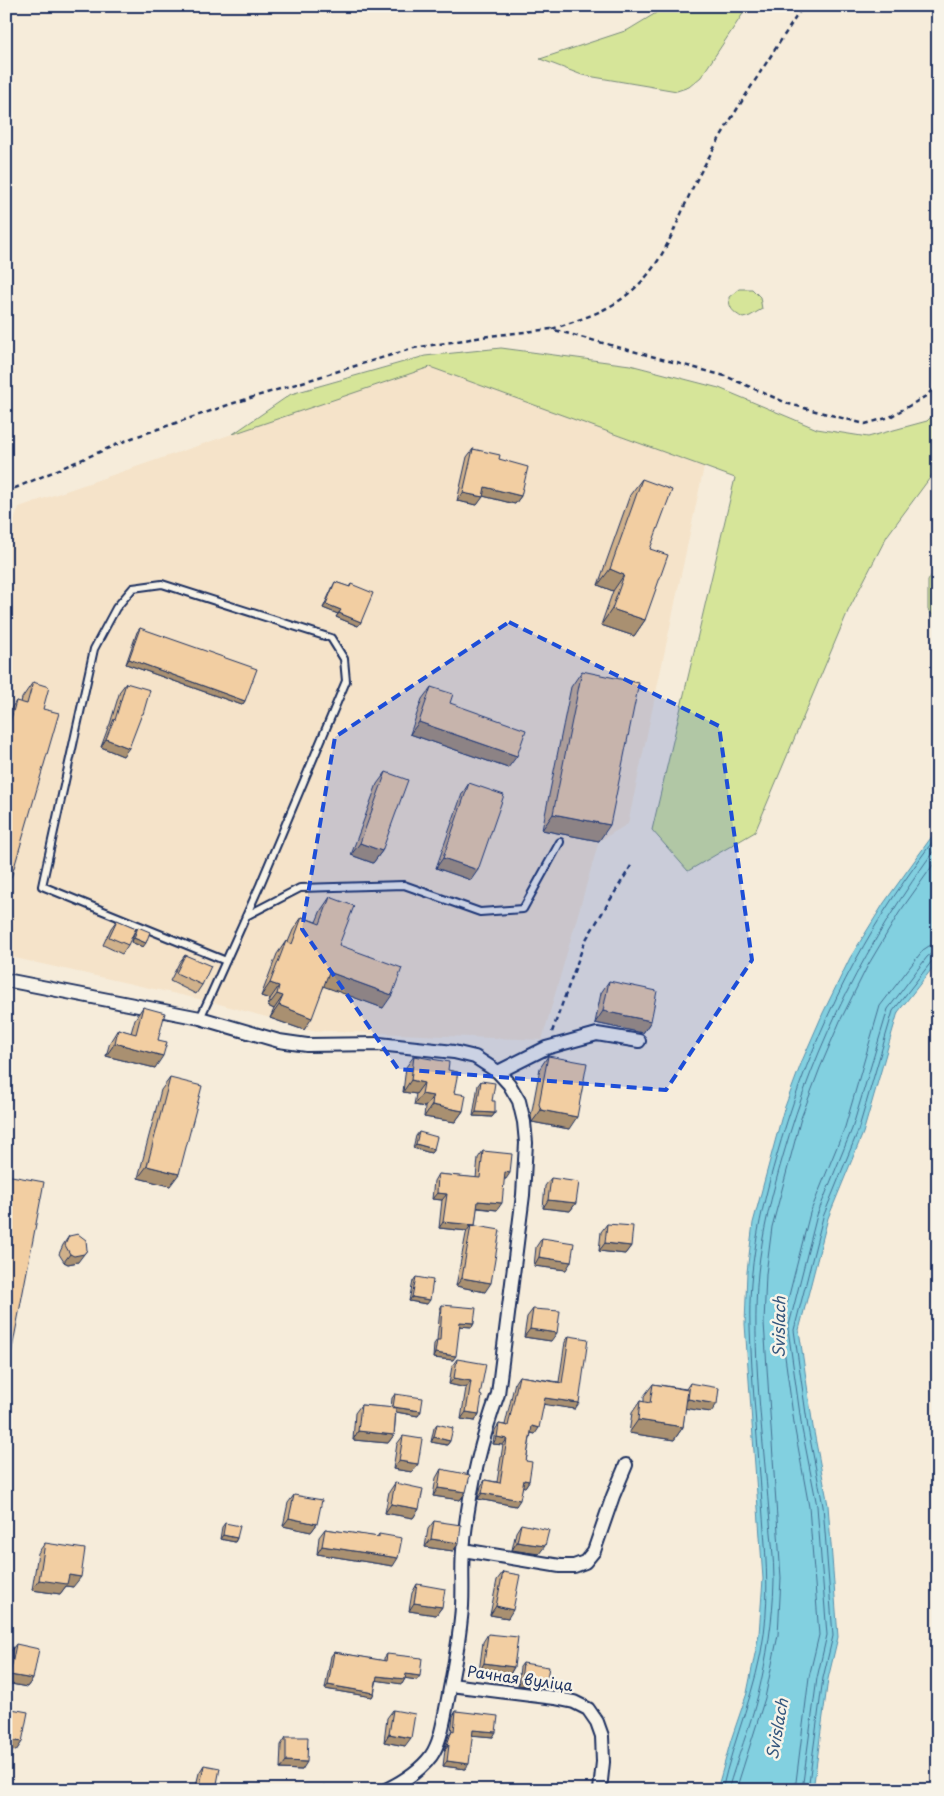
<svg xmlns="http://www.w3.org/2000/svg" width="944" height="1796" font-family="'Playpen Sans',sans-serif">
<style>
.built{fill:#f5e3c9}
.green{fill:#d6e599;stroke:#788a7c}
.water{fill:#82d0e0;stroke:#5990ac}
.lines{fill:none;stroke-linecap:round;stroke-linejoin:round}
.shore{stroke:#446f92;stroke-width:1}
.service-casing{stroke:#1b2f5e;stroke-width:10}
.minor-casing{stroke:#1b2f5e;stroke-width:16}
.path{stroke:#1b2f5e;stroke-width:2.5;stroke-dasharray:5 4;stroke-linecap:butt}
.service{stroke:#f7f3e8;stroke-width:6}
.minor{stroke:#f7f3e8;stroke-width:12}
.wall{fill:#d0b18b;stroke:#1b2f5e}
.shaded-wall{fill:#a99071;stroke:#1b2f5e}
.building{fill:#f2cea2;stroke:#1b2f5e}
.marked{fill:#1d4ed8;fill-opacity:0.2;stroke:#1d4ed8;stroke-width:4;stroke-dasharray:10 6;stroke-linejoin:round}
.labels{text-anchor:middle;stroke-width:5;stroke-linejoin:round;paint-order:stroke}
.street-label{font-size:15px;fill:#1b2f5e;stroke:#f7f3e8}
.water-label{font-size:16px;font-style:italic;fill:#35577e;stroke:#f7f3e8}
</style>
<rect width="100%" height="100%" fill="#f6ecda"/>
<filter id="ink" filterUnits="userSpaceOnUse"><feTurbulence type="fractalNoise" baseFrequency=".02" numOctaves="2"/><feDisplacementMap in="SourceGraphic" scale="10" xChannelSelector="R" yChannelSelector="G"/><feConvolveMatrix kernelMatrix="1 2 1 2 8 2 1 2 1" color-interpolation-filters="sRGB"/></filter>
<g filter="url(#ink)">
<path class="built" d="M430,366L704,467L628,824L599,841L542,1040L304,1030L270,1018L208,1001L6,956V542L19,507Z"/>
<path class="green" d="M662,6H748L701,77L689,87L677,91L582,75L540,59L628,30L656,13Z
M739,289H752L760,297L762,309L750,316L743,318C733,312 729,309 729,297Z
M501,348L630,365L719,388L817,429L868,437L927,421L938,410V467L887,536L848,611L755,832L688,871L652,830L735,478L430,367L233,434L291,394L425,356Z
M938,564V621L928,610V581Z"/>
<path class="water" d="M938,828V961L898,1012L863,1133L828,1218L799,1330L813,1427L828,1505L838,1637L828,1679L813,1790H717L731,1740L747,1693L759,1634L763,1579L745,1324L747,1272L753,1223L783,1112L802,1061L823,1013L850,958L884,903Z"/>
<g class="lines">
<path class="shore" d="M722,1790C734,1737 757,1688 764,1634C770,1590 765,1547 762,1503C758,1444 752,1386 750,1327C748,1269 760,1213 776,1158C804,1059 846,965 905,880C916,865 926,849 938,835
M728,1790C737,1758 750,1727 758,1695C767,1657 773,1620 774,1581C774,1558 771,1534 769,1512C763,1435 751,1349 758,1273C762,1233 772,1194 783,1156C816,1040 867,942 938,845
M736,1790L765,1698L778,1635L781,1578L764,1323L766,1274L772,1227L801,1118L820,1068L840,1021L867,967L899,913L938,858
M795,1790L809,1677L819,1635L809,1507L795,1430L781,1327L810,1213L845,1127L880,1006L923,950L929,946L938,945
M802,1790L817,1678L827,1635L817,1506L802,1429L788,1329L817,1215L852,1129L888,1009L927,957L932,953L938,952
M808,1790L823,1678L833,1636L823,1506L808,1428L794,1330L823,1217L858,1131L893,1011L932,961L938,959"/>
<g class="service-casing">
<path id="service" d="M246,916L300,888L404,885L480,912L523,909L560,842
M200,1018L208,1001L260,885L346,681L344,659L331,638L162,584L133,588L116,608L94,649L42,886L226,961"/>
</g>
<g class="minor-casing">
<path id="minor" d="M6,980L200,1018L279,1041L307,1045L379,1044L454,1052L475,1057L498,1072L509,1084L519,1101L524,1122L526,1143L523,1195L498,1394C480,1443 468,1497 463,1550C461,1572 464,1596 461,1618C458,1649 452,1679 446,1709C443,1724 440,1743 431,1756C420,1771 402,1782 386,1790
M498,1072L546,1048L597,1034L639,1041
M463,1550L560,1566H574L585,1562L594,1551L613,1496L626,1465
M451,1685L555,1698L574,1702L588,1709L597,1722L602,1736L603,1762L600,1790"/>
</g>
<path class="path" d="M552,329C578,320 607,312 628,294C665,265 675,224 694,185C725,124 766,64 803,6
M6,492L132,438L234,403L414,348L489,336L551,329L725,376L789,404L865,424L890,417L926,396L938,384
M552,1032L585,941L631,866"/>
<use href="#service" class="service"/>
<use href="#minor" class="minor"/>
</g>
<path class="wall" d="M473,449L499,459L521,496L515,504L483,496L477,505L457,501L467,457Z
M642,479L650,549L645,620L634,636L601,625L613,591L598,585L630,495Z
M335,582L349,587L351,584L361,622L358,626L336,617L338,614L323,608L333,586Z
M140,628L245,701L242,705L126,664L137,632Z
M582,671L599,841L542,830L571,687Z
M33,682L43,709L6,885V716L16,701L21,703L22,698Z
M126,683L140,718L123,756L101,747L108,728L110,724L120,691Z
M431,687L450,703L508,768L410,734L422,699Z
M386,772L382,851L373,863L351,855L377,784Z
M469,783L471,880L436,868L462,794Z
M330,897L339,945L383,1008L324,986L304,1030L270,1018L274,1009L268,1006L270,999L261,996L277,954L286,941L288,942L293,930L302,917L316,922L321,910Z
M117,920L128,945L122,954L103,945L111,928Z
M138,927L143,947L131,942L135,931Z
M185,955L202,985L196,994L170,981L179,963Z
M609,981L651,1021L643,1033L595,1023L601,993Z
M143,1007L158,1040L155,1068L106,1056L110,1042L118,1029L131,1033L135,1019Z
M414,1056L448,1070L454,1093L463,1111L455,1122L424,1117L425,1107L414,1105L416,1094L403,1092L406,1067Z
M548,1056L569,1129L532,1122L531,1116L540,1068Z
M170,1078V1186L138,1178L161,1090Z
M481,1081L492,1101L495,1113L492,1117L473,1116L478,1085Z
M419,1132L434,1149L431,1153L413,1148L416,1136Z
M483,1151L506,1179H504L497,1210L477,1208L475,1225L485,1292L456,1286L466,1234L467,1231L439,1228L442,1200L432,1199L434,1181L438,1174L476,1178L478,1158Z
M551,1178L576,1203L570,1211L543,1208L545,1186Z
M607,1224L631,1246L625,1254L599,1251L601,1232Z
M69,1236L78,1262L68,1264L64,1262L59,1254L63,1245Z
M542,1238L566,1270L534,1266L536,1247Z
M416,1277L427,1304L409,1301L413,1281Z
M442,1305L474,1323L472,1327L459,1326L453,1360L433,1358L434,1344L437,1340L440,1309Z
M533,1309L551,1341L524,1337L527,1317Z
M569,1336L575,1409L544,1404L535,1434L531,1433L526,1461L529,1481L525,1487L523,1486L516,1506L478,1499L481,1486L485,1480L497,1482L503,1445L493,1444L495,1430L499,1424L505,1425L515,1382L519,1376L559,1382L565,1342Z
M457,1359L480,1395L479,1414L475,1421L461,1419L466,1388L449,1384L452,1366Z
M690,1383L711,1412L685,1408L683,1427L674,1440L629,1433L632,1413L640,1401L644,1402V1396L653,1384L686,1389Z
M395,1394L421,1411L418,1416L396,1412L394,1435L388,1443L353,1440L355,1413L361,1405L391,1408L392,1398Z
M437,1424L450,1441L447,1445L431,1442L434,1428Z
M403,1436L418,1464L412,1472L393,1469L397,1444Z
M441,1469L466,1492L460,1500L433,1496L436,1478Z
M395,1483L419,1509L413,1518L385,1513L389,1492Z
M294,1495L317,1524L311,1532L283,1526L288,1503Z
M434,1521L459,1543L453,1551L425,1547L428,1529Z
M225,1523L237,1538L235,1542L220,1539L222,1527Z
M521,1524L539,1554L512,1550L516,1532Z
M325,1529L377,1537L379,1534L393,1566L317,1554L319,1537Z
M45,1543L73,1587L66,1586L60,1594L32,1590L38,1553Z
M503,1572L508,1618L490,1615L497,1580Z
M417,1584L442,1607L436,1615L409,1611L412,1593Z
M488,1634L514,1667L509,1676L479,1672L483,1642Z
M16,1644L33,1679L27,1687L6,1683V1672L10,1652Z
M334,1652L384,1661V1658L387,1654L417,1680L405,1678L402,1684L377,1680L374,1693L372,1697L325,1689L331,1656Z
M523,1663L546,1684L544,1688L518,1685L520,1667Z
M393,1710L405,1746L384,1742L387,1718Z
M456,1711L493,1737L472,1735L465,1769L443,1766L445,1750H444L449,1735L451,1732L453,1716Z
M286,1737L302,1770L280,1769L281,1745Z
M204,1765L216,1790H195L199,1773Z"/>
<path class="shaded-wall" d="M485,487L521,496L515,504L479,495Z
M463,493L483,497L477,505L457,501Z
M610,569L624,575L613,591L598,585Z
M326,604L341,610L338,614L323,608Z
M612,609L645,620L634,636L601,625Z
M339,613L361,622L358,626L336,617Z
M129,659L245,701L242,705L126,664Z
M419,722L517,756L508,768L410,734Z
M106,739L129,748L123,756L101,747Z
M553,814L610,825L599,841L542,830Z
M360,843L382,851L373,863L351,855Z
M443,858L478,870L471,880L436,868Z
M6,877L11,878L6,885Z
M134,938L146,943L143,947L131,942Z
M329,972L392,995L383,1008L320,985Z
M270,983L279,986L270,999L261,996Z
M277,994L283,996L274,1009L268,1006Z
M279,1005L312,1018L304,1030L270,1018Z
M603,1011L651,1021L643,1033L595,1023Z
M115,1043L163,1056L155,1068L106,1056Z
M411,1080L424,1083L416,1094L403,1092Z
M422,1094L433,1096L425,1107L414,1105Z
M432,1105L463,1111L455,1122L424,1117Z
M541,1110L577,1117L569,1129L532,1122Z
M476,1112L495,1113L492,1117L473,1116Z
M416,1144L434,1149L431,1153L413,1148Z
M147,1166L179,1174L170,1186L138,1178Z
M505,1172L510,1173L506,1179L501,1178Z
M437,1193L447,1194L442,1200L432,1199Z
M548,1200L576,1203L570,1211L543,1208Z
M478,1201L502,1203L497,1210L473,1207Z
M443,1222L475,1225H471L467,1231L439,1228Z
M605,1243L631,1246L625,1254L599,1251Z
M87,1250L78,1262L68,1264L64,1262L70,1254Z
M539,1257L571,1262L566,1270L534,1266Z
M462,1278L491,1283L485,1292L456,1286Z
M412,1297L430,1300L427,1304L409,1301Z
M460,1322L474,1323L472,1327L457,1326Z
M530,1329L557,1333L551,1341L524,1337Z
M435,1353L456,1356L453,1360L433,1358Z
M454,1378L471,1381L466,1388L449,1384Z
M545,1398L579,1403L575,1409L541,1404Z
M688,1399L717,1404L711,1412L682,1408Z
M393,1407L421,1411L418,1416L391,1411Z
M466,1412L479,1414L475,1421L461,1419Z
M638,1420L683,1427L674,1440L629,1433Z
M532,1426L539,1428L535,1434L528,1432Z
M358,1431L394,1435L388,1443L353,1440Z
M434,1437L450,1441L447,1445L431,1442Z
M497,1437L507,1439L503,1445L493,1444Z
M399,1461L418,1464L412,1472L393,1469Z
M524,1480L529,1481L525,1487L520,1486Z
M438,1488L466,1492L460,1500L433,1496Z
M482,1493L520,1500L516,1506L478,1499Z
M391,1504L419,1509L413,1518L385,1513Z
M289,1518L317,1524L311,1532L283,1526Z
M223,1535L237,1538L235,1542L220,1539Z
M431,1539L459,1543L453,1551L425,1547Z
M517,1542L545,1546L539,1554L512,1550Z
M322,1546L398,1558L393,1566L317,1554Z
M69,1575L81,1577L73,1587L66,1586L60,1594L32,1590L39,1580Z
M414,1603L442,1607L436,1615L409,1611Z
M496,1606L513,1610L508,1618L490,1615Z
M484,1663L514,1667L509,1676L479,1672Z
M406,1674L420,1676L417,1680L403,1678Z
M10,1675L33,1679L27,1687L6,1683V1680Z
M377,1676L405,1679L402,1684L374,1680Z
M521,1680L546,1684L544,1688L518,1685Z
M328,1685L374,1693L372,1697L325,1689Z
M473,1730L496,1732L493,1737L469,1735Z
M389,1734L411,1738L405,1746L384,1742Z
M6,1739L22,1742L16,1751L6,1749Z
M447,1745H449L445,1750H444Z
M286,1761L307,1762L302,1770L280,1769Z
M447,1761L469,1764L465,1769L443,1766Z
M200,1786L216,1790H198Z"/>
<path class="building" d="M473,449L500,455L499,459L528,467L521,496L485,487L483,497L463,493Z
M642,479L672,490L650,549L668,555L645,620L612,609L624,575L610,569Z
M335,582L350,587L351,584L373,593L361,622L339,613L341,610L326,604Z
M140,628L257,669L245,701L129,659Z
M582,671L639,683L610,825L553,814Z
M33,682L49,687L43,709L59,713L11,878L6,877V737L16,701L27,704Z
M126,683L150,690L143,714H142L129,748L106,739L114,719L115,720Z
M431,687L453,694L450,703L526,730L517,756L419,722Z
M386,772L408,780L382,851L360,843Z
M469,783L504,795L478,870L443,858Z
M330,897L354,906L339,945L402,968L392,995L329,972L312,1018L279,1005L283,996L277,994L279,986L270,983L286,941L292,944L302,917L320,924Z
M117,920L136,928L128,945L109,937Z
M138,927L150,932L146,943L134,938Z
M185,955L211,966L202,985L176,973Z
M609,981L657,991L651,1021L603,1011Z
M143,1007L165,1013L158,1040L167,1042L163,1056L115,1043L118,1029L136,1034Z
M414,1056L449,1062L448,1070L458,1072L454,1093L466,1095L463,1111L432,1105L433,1096L422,1094L424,1083L411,1080Z
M548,1056L587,1063L577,1117L541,1110L539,1104Z
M170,1078L202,1086L179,1174L147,1166Z
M481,1081L495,1083L492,1101H495V1113L476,1112Z
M419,1132L437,1137L434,1149L416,1144Z
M483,1151L512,1154L510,1173L505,1172L502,1203L478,1201L475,1225L443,1222L447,1194L437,1193L438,1174L480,1178Z
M6,1175L44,1182L8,1370L6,1369Z
M551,1178L579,1182L576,1203L548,1200Z
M607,1224L633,1226L631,1246L605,1243Z
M471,1225L500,1230L491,1283L462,1278Z
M78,1234L86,1240L87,1250L84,1254L74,1256L70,1254L65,1245L69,1236Z
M542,1238L574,1243L571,1262L539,1257Z
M416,1277L433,1280L430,1300L412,1297Z
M442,1305L476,1308L474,1323L460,1322L456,1356L435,1353L437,1340H440Z
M533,1309L560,1311L557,1333L530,1329Z
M569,1336L588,1339L579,1403L545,1398L539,1428L532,1426L526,1461L532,1462L529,1481L524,1480L520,1500L482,1493L485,1480L500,1483L507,1439L497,1437L499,1424L508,1426L519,1376L562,1383Z
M457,1359L486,1364L480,1395L482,1396L479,1414L466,1412L471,1381L454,1378Z
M690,1383L719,1388L717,1404L688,1399Z
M653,1384L688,1390L683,1427L638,1420L640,1401L650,1403Z
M395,1394L423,1398L421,1411L393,1407Z
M361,1405L396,1408L394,1435L358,1431Z
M437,1424L453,1428L450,1441L434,1437Z
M403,1436L422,1439L418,1464L399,1461Z
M441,1469L470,1475L466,1492L438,1488Z
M395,1483L423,1489L419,1509L391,1504Z
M294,1495L322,1500L317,1524L289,1518Z
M434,1521L461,1525L459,1543L431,1539Z
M225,1523L240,1526L237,1538L223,1535Z
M521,1524L549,1530L545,1546L517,1542Z
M325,1529L379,1537V1534L402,1538L398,1558L322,1546Z
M45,1543L85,1549L81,1577L69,1575L67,1584L39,1580Z
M503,1572L520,1575L513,1610L496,1606Z
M417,1584L445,1589L442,1607L414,1603Z
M488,1634L518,1637L514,1667L484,1663Z
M16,1644L39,1649L33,1679L10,1675Z
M334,1652L386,1661L387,1654L422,1658L420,1676L406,1674L405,1679L377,1676L374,1693L328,1685Z
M523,1663L549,1667L546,1684L521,1680Z
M6,1708L28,1712L22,1742L6,1739Z
M393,1710L415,1714L411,1738L389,1734Z
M456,1711L498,1716L496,1732L473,1730L469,1764L447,1761L449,1745H447L452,1730L454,1731Z
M286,1737H308L307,1762L286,1761Z
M204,1765L220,1768L216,1789L200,1786Z
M323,1786L345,1789L344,1790H322Z"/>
</g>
<path class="marked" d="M509,622L719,726L752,960L666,1090L398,1069L302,929L335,737Z"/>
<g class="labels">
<g class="street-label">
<text transform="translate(520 1679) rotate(8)" y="5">Рачная вуліца</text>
</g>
<g class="water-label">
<text transform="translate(779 1327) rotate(-89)" y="6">Svislach</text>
<text transform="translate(777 1729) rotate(-80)" y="6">Svislach</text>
</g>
</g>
<rect width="944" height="1796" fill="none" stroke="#f7f3e8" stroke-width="25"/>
<rect x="12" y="12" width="919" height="1771" fill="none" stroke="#1b2f5e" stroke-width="2" filter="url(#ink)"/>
</svg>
